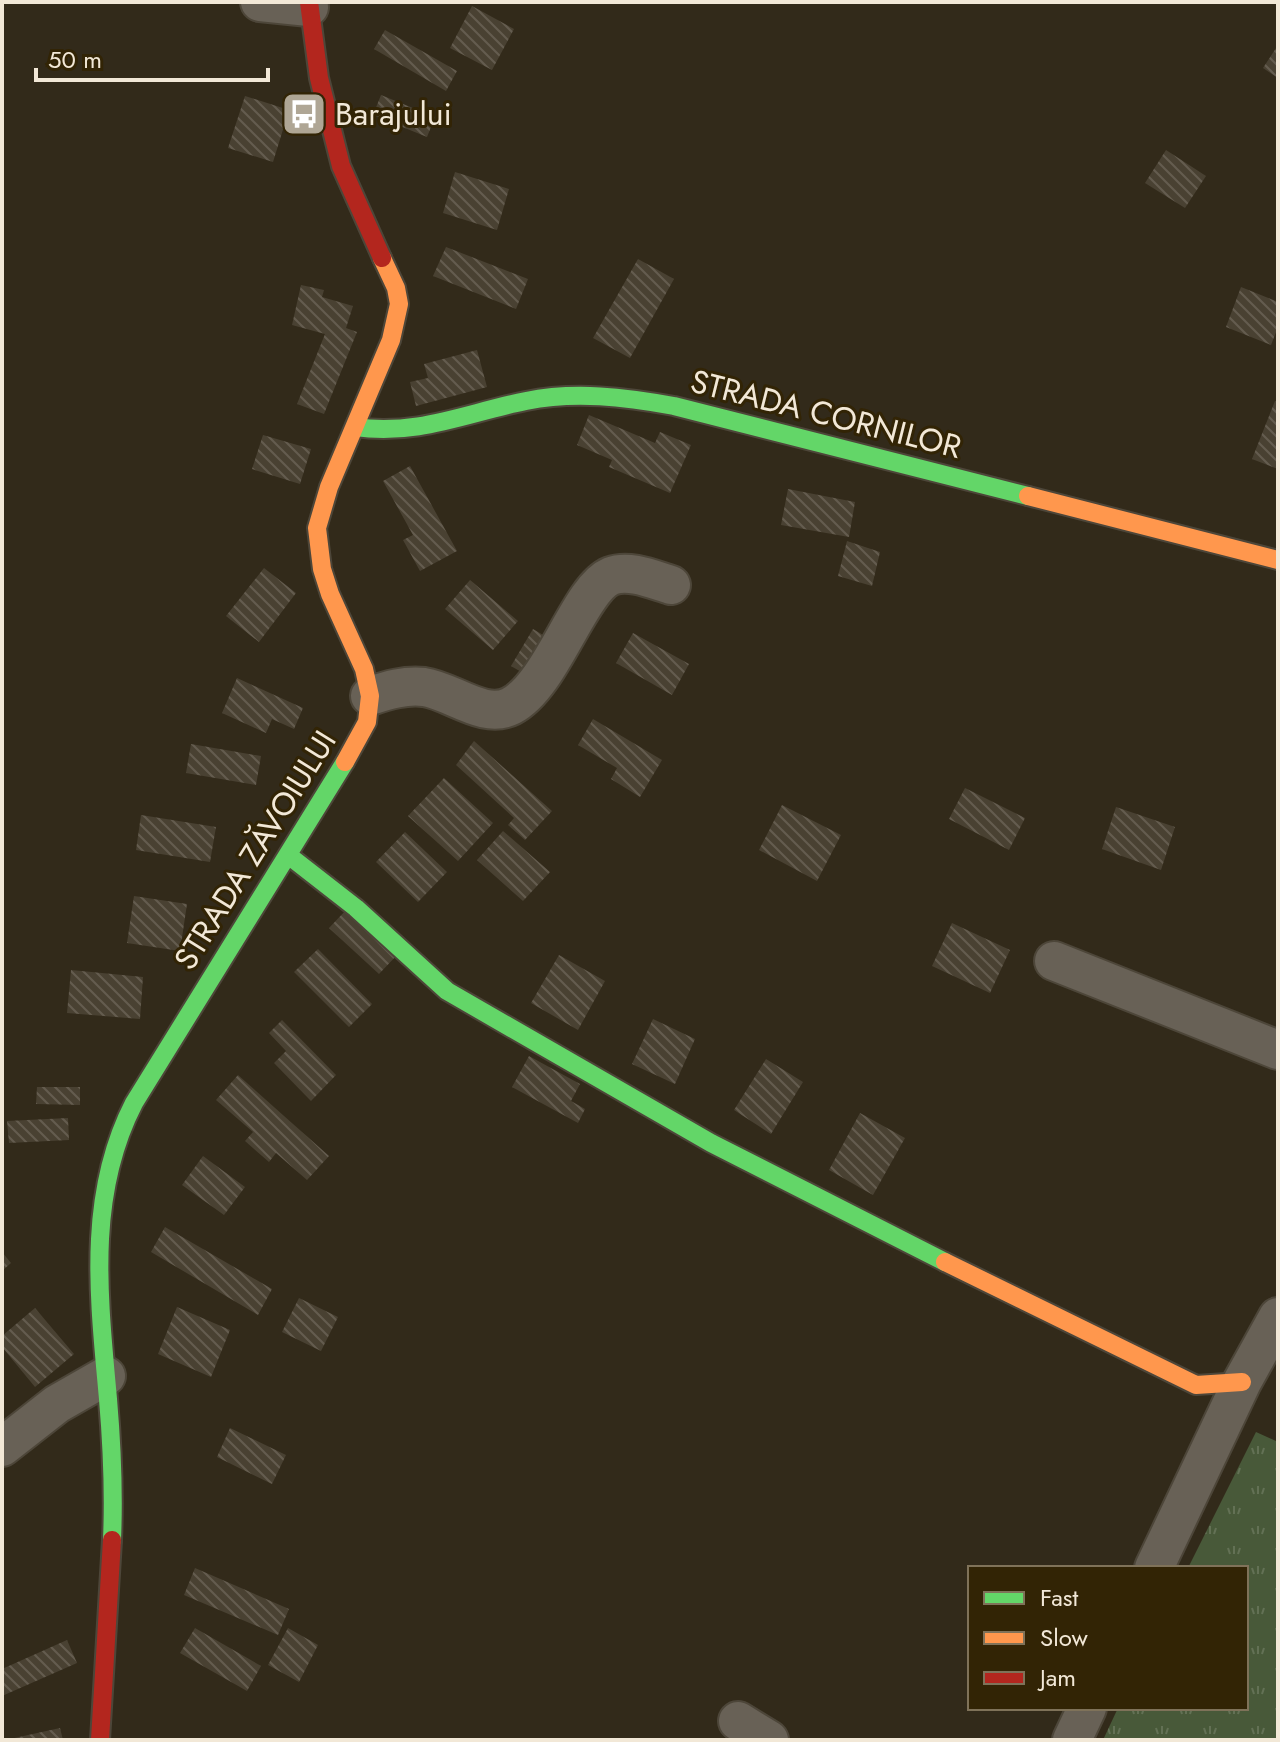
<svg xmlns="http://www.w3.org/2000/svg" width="1280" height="1742" font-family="Jost,sans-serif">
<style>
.grass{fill:url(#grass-tufts)}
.building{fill:url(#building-back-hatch)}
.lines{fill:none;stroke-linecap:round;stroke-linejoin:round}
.street-casing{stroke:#4d4639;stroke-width:42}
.fast-casing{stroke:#4d4639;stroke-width:22}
.slow-casing{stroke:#4d4639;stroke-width:22}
.jam-casing{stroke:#4d4639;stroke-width:22}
.street{stroke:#686156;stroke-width:38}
.fast{stroke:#63d668;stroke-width:18}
.slow{stroke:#ff974d;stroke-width:18}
.jam{stroke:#b3261e;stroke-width:18}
.labels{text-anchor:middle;stroke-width:6;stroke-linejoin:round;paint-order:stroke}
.poi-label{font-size:32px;fill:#f2e8d7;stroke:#322405;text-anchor:start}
.street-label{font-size:32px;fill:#f2e8d7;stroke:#322405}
</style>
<defs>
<pattern id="grass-tufts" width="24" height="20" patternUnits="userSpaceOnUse" patternTransform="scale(2)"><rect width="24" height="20" fill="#485939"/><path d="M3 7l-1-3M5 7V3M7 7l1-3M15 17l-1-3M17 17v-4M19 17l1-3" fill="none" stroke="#637155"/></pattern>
<pattern id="building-back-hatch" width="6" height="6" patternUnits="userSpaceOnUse" patternTransform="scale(2)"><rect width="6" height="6" fill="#494132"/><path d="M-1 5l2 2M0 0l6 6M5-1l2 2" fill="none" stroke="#645c4f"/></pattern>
</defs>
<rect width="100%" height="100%" fill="#322a1a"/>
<path class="grass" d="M1256,1432L1278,1442V1740H1103L1118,1708H1246V1568H1188Z"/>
<path class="building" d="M472,6L514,29L492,70L450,48Z
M385,30L457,71L446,91L374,49Z
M1278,45V78L1263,68Z
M381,95L435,117L427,137L373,115Z
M245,96L289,110L273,162L228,148Z
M1166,150L1206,176L1185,208L1145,183Z
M455,172L509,189L497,230L443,213Z
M446,247L528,279L516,309L433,276Z
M638,259L674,279L630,358L593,338Z
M301,285L324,290L322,297L353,306L346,328L357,332L324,414L297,404L325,334L292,325Z
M1241,287L1278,302V327L1271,345L1226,327Z
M477,350L487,387L416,406L410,382L428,378L424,364Z
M1275,401L1278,402V469L1252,459Z
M589,415L655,443L660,432L691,445L670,493L609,467L612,460L577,445Z
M263,435L311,449L300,484L252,469Z
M410,466L457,551L420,571L403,540L413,535L383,481Z
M788,489L855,502L849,537L781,525Z
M847,541L880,552L872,586L838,576Z
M264,568L296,593L259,642L226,616Z
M470,580L518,621L493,650L445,609Z
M533,629L550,639L528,676L511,666Z
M633,633L689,664L672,695L616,663Z
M237,678L303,708L294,729L272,719L266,733L222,713Z
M593,719L662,760L640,797L611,779L617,768L578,745Z
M474,741L552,811L525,840L508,825L514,818L456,765Z
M191,744L261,756L256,785L186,773Z
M444,778L493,823L458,861L408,816Z
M965,788L1025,818L1009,850L949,819Z
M782,805L841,835L817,881L759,850Z
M1116,807L1175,827L1161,870L1102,849Z
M141,815L216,827L210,862L136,850Z
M503,831L550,872L523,901L477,860Z
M405,832L447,872L418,902L376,862Z
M134,896L187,904L180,951L127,943Z
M347,909L397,955L379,974L329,928Z
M952,923L1010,950L990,993L932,966Z
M318,949L372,1004L349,1027L294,972Z
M559,955L605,981L578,1030L531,1003Z
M71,970L143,977L140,1019L67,1013Z
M653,1019L695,1039L675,1084L632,1064Z
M282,1020L336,1075L311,1101L274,1063L286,1051L269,1033Z
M529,1056L580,1084L571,1101L585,1109L578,1123L512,1087Z
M766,1059L803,1082L771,1134L734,1110Z
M238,1075L329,1156L307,1180L276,1153L269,1162L245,1141L253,1132L216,1100Z
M37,1087H80V1105L36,1104Z
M860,1113L905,1138L873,1195L829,1170Z
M68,1118L69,1140L9,1143L7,1121Z
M203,1156L245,1187L224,1215L182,1185Z
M165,1227L272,1289L258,1315L151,1252Z
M2,1252L11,1263L2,1271Z
M299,1298L338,1317L321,1351L282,1332Z
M177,1307L230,1330L211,1377L158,1354Z
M35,1308L74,1354L35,1387L2,1347V1336Z
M230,1428L286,1455L272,1484L217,1457Z
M195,1568L289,1609L278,1635L184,1595Z
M195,1628L261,1666L247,1691L180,1653Z
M288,1628L318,1645L299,1682L268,1665Z
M67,1640L77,1663L2,1696V1669Z
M60,1728L63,1740H10V1739Z"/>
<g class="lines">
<g class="street-casing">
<path id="street" d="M260,2L309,7
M370,696C388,690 405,685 424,687C452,691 484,720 511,706C552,685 579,589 611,576C630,569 654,580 671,585
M1054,961L1278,1050
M2,1447L57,1404L106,1376
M1154,1568L1242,1382L1278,1317
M738,1721L769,1740
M1072,1740L1087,1708"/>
</g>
<g class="fast-casing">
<path id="fast" d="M355,427C418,436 466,413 526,401C575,391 625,397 674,406L1028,496
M288,855L356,908L447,991L711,1143L945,1262
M112,1540C114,1493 112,1446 108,1399C99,1298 86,1196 134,1103L345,762"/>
</g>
<g class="slow-casing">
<path id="slow" d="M1028,496L1278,560
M345,762L367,722L370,696L364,669L330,594L322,569L317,528L329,487L391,340L399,304L396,288L382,258
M945,1262L1196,1385L1242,1382"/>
</g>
<g class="jam-casing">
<path id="jam" d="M309,2L319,78L341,166L382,258
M100,1740L112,1540"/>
</g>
<use href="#street" class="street"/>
<use href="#fast" class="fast"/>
<use href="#slow" class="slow"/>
<use href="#jam" class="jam"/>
</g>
<defs>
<g id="bus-square" transform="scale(2.3)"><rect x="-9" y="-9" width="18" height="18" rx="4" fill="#afa695" stroke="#322405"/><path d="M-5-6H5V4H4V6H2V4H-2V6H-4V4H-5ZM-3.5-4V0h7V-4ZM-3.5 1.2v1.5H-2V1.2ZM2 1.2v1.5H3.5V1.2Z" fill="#fff"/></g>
</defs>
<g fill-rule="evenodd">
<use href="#bus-square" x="304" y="114"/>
</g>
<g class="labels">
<g class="poi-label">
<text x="335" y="125">Barajului</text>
</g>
<g class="street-label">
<text transform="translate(826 414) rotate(14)" y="11">STRADA CORNILOR</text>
<text transform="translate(255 850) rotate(-58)" y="11">STRADA ZĂVOIULUI</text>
</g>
</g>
<rect width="1280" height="1742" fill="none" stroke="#f2e8d7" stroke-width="8"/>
<rect x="968" y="1566" width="280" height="144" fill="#322405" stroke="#7f7259" stroke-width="2"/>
<rect x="984" y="1592" width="40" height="12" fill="#63d668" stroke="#7f7259" stroke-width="2"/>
<text x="1040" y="1606" font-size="24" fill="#f2e8d7">Fast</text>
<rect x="984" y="1632" width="40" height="12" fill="#ff974d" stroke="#7f7259" stroke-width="2"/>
<text x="1040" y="1646" font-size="24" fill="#f2e8d7">Slow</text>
<rect x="984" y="1672" width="40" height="12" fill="#b3261e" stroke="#7f7259" stroke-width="2"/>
<text x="1040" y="1686" font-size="24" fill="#f2e8d7">Jam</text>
<path d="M36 68v12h232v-12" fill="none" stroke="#f2e8d7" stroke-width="4"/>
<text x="48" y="68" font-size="24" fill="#f2e8d7" stroke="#322405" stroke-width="6" paint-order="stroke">50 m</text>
</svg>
